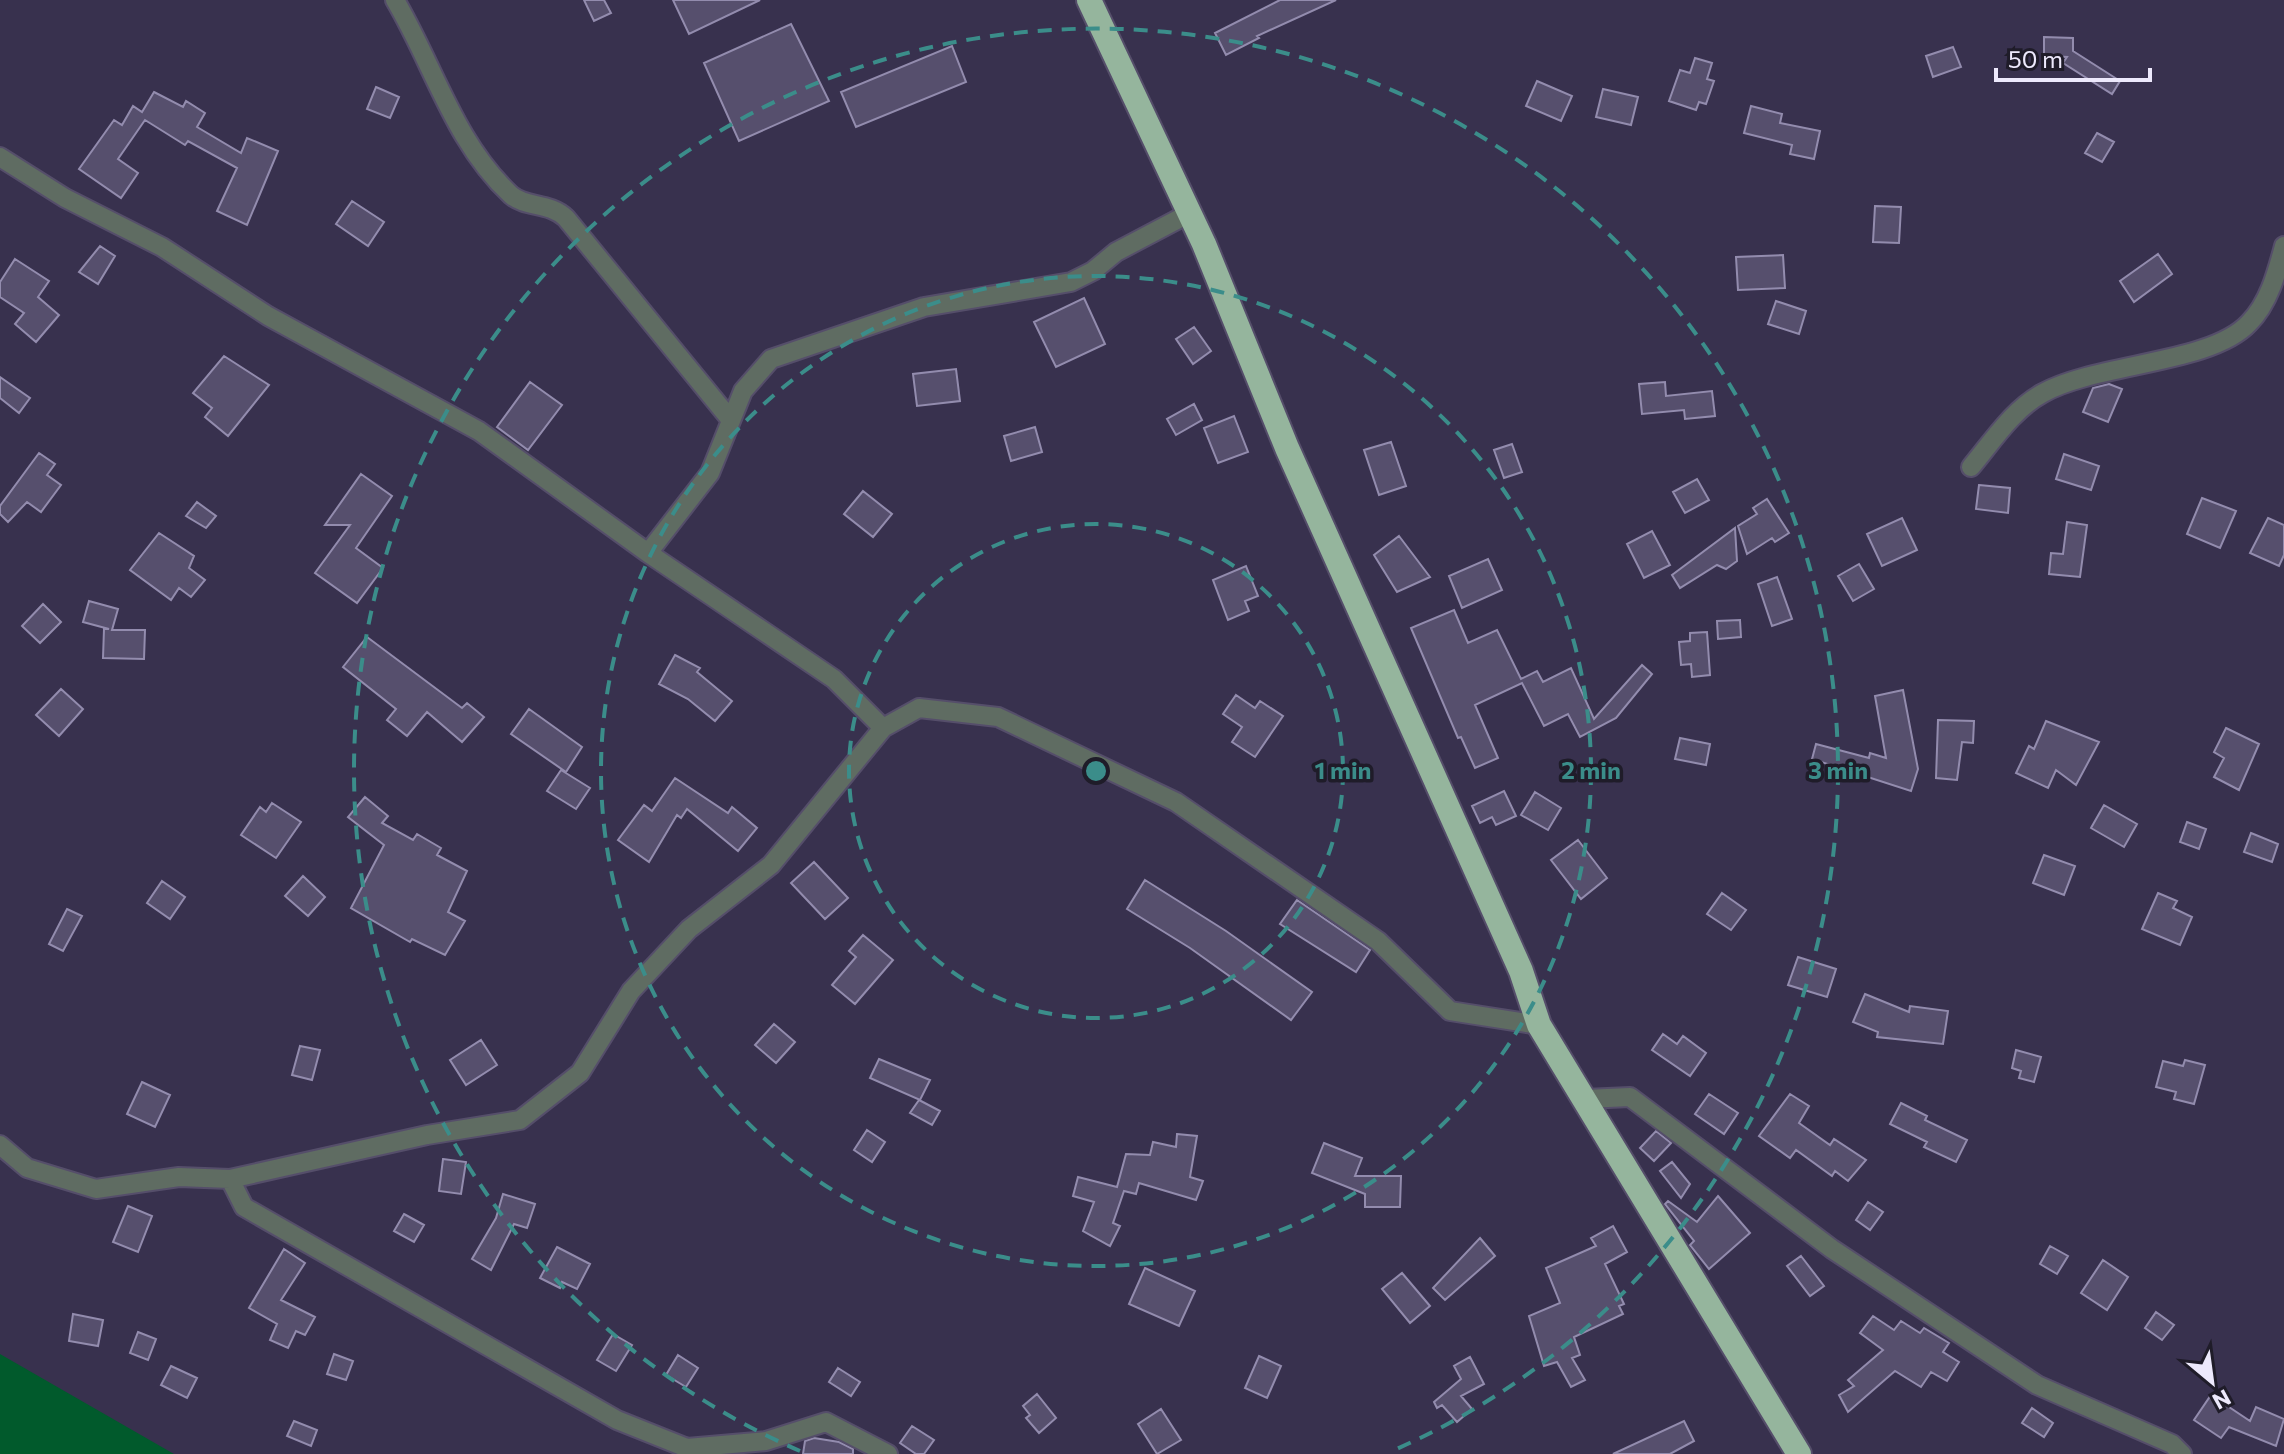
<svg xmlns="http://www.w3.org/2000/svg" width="2284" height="1454" font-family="Commissioner,sans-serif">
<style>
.green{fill:#015a2c}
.building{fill:#564f6d;stroke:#938cae;stroke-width:2}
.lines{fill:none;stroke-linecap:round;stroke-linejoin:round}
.street-casing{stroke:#554e6a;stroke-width:22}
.highway-casing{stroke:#554e6a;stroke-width:28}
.street{stroke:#5f6c62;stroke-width:18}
.highway{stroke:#95b59d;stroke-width:24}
.ring{fill:none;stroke:#3b8d8a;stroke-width:4;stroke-dasharray:14 10}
.centre{fill:#3b8d8a;stroke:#1f1c29;stroke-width:4}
.ring-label{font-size:24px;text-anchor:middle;font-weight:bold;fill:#3b8d8a;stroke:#1f1c29;stroke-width:7;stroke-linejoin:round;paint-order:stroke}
</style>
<rect width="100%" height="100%" fill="#38314e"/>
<path class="green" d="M0,1354L174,1454H0Z"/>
<path class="building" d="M584,0H604L611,13L594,21Z
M673,0H760L689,34Z
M1280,0H1336L1257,36L1259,38L1226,55L1215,33Z
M791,24L829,101L739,141L704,63Z
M2044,37L2073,38V51L2120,81L2112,94L2063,63L2067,57L2044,56Z
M952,46L966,82L856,127L841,92Z
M1953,47L1961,67L1933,77L1926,56Z
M1695,58L1712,63L1707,79L1714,81L1706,104L1699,102L1696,110L1669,101L1680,70L1690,73Z
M1537,81L1572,96L1561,121L1526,106Z
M376,87L399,97L390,118L367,109Z
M1603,89L1638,97L1631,125L1596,117Z
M154,92L183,107L186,101L205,113L197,127L241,153L247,138L278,151L247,225L217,211L237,168L188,141L185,145L145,120L118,159L138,173L121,198L79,169L114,120L122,125L133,106L142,112Z
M1751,106L1782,114L1780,123L1820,131L1814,159L1790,154L1792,145L1744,133Z
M2097,133L2114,142L2102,162L2085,153Z
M352,201L384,222L368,246L336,224Z
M1875,206L1901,207L1899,243L1873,242Z
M100,246L115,256L98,284L79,272Z
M2158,254L2172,274L2134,302L2120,281Z
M1783,255L1785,288L1738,290L1736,257Z
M15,259L49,281L38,297L59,315L36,342L15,324L24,313L0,297V282Z
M1084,298L1105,344L1056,367L1034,322Z
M1776,301L1806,311L1799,334L1768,324Z
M1194,327L1211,351L1193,364L1176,339Z
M224,356L269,385L228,436L205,417L212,408L193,393Z
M956,369L960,401L917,406L913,374Z
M0,377L30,398L19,413L0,398Z
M530,382L562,405L528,450L497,427Z
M1665,382L1666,396L1712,391L1715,416L1685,419L1684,410L1642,414L1639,384Z
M2109,384L2122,389L2108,422L2083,412L2093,388Z
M1194,404L1202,420L1176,435L1167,419Z
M1234,416L1248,452L1218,463L1204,428Z
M1035,427L1042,452L1011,461L1004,436Z
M1391,442L1406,486L1379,495L1364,450Z
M1512,444L1522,472L1504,478L1494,450Z
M39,453L55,464L47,475L61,485L41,512L27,502L8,522L0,514V506Z
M2064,454L2099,466L2091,490L2056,479Z
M361,474L392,496L356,548L383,568L357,603L315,573L350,525H325Z
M1697,479L1709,500L1685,513L1673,492Z
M1979,485L2010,488L2008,513L1976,509Z
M863,491L892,514L873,537L844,514Z
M2202,498L2236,511L2220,548L2187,534Z
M1767,499L1789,533L1775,542L1772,538L1747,554L1738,526L1757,514L1753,508Z
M197,502L216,516L206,528L186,516Z
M1902,518L1917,550L1882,566L1867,534Z
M2268,518L2284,525V555L2279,566L2250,553Z
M2067,522L2087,525L2080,577L2049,574L2051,553L2063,554Z
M1735,528L1737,561L1726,569L1717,565L1680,588L1672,575Z
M1652,531L1670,565L1644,578L1627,544Z
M159,533L194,556L189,568L205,580L191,597L179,588L171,600L130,570Z
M1399,536L1430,577L1397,592L1374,555Z
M1488,559L1502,590L1462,608L1449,576Z
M1859,564L1874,589L1853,601L1838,576Z
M1246,566L1258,596L1245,601L1249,611L1228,620L1213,580Z
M1777,577L1792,619L1772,626L1758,584Z
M89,601L118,609L112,630H145L144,659L103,658L104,629H109L83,622Z
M43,604L61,622L40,643L22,626Z
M1454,610L1468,643L1497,630L1521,679L1537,671L1543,682L1571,668L1594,719L1642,665L1652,674L1616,718L1580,737L1568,714L1544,726L1522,683L1475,705L1498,758L1475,768L1461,737L1458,738L1411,628Z
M1740,620L1741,637L1718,639L1717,621Z
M1707,632L1710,675L1692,677L1691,664L1681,665L1679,642L1690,641V633Z
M367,637L462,708L467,703L484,717L462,742L427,712L407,736L387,720L396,709L343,667Z
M675,655L700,668L697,672L732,701L715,721L688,699L659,684Z
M61,689L83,709L59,736L36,715Z
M1903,690L1918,769L1911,791L1812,759L1816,744L1869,758L1870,753L1886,758L1875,696Z
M1236,695L1255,708L1260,701L1283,716L1255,757L1232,742L1242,727L1223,714Z
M529,709L582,747L566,772L511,734Z
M1938,720L1974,721L1973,743L1962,742L1957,780L1936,778Z
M2046,721L2099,742L2076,785L2056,770L2048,788L2016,773L2029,746L2034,749Z
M2226,728L2259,744L2239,790L2214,777L2224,758L2214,752Z
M1680,738L1710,744L1706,765L1675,759Z
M561,770L590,788L576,809L547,791Z
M675,778L728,813L732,807L757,828L738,851L687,809L681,818L677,815L649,862L618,840L644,805L652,811Z
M1504,791L1516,816L1496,825L1492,817L1480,823L1472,806Z
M1535,792L1561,808L1548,830L1521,815Z
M365,797L388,816L382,823L413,840L417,834L441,848L437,855L467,871L448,912L465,921L445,955L412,939L410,942L351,908L384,845L348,817Z
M272,803L301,822L276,858L241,835L260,807L266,812Z
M2104,805L2137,824L2124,847L2091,828Z
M2187,822L2206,829L2199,849L2180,842Z
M2251,833L2278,844L2272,862L2244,852Z
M1578,840L1607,878L1581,899L1551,860Z
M2044,855L2075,866L2064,895L2033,883Z
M814,862L848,898L825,919L791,883Z
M303,876L325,897L308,916L285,896Z
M1145,880L1226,931L1312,992L1291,1020L1190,948L1127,909Z
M162,881L185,897L170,919L147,903Z
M1722,893L1746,910L1731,930L1707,914Z
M2158,893L2177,901L2173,908L2192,917L2180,945L2142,929Z
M1297,900L1370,950L1356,972L1280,924Z
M67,909L82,916L63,951L49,944Z
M863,935L893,960L855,1004L832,985L856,957L849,951Z
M1798,957L1836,969L1827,997L1788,985Z
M1865,994L1909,1012L1910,1006L1948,1011L1943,1044L1877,1037L1878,1032L1853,1022Z
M774,1024L795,1042L776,1063L755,1045Z
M1663,1034L1677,1044L1683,1036L1706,1053L1690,1076L1652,1050Z
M481,1040L497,1065L466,1085L450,1060Z
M300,1046L320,1050L312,1080L292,1075Z
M2016,1050L2041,1057L2034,1082L2019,1078L2021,1071L2012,1068Z
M879,1059L930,1080L920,1100L870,1078Z
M2185,1060L2205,1065L2194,1104L2174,1099L2176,1092L2156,1087L2163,1061L2183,1066Z
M142,1082L170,1095L155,1127L127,1114Z
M1709,1094L1738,1113L1724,1134L1695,1114Z
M1790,1094L1809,1106L1799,1123L1830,1145L1834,1139L1866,1160L1848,1181L1835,1171L1832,1176L1796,1150L1790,1158L1759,1136Z
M919,1100L940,1111L932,1125L910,1113Z
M1901,1103L1927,1116L1925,1120L1967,1140L1956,1162L1924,1147L1927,1142L1890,1124Z
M867,1130L885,1142L872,1162L854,1150Z
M1656,1131L1671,1143L1654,1161L1640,1148Z
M1177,1134L1197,1136L1190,1177L1203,1181L1196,1200L1139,1183L1136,1194L1124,1191L1113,1223L1120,1226L1110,1246L1083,1231L1094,1202L1073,1196L1078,1177L1117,1187L1126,1154L1150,1155L1153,1142L1176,1147Z
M1324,1143L1362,1158L1355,1176H1401L1400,1207H1365V1194L1312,1173Z
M443,1159L466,1162L461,1194L439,1191Z
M1672,1162L1690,1184L1681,1198L1660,1171Z
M503,1194L535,1204L527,1228L514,1224L491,1270L472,1259L496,1218Z
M1718,1196L1750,1233L1709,1269L1690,1245L1694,1241L1665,1204L1668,1201L1697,1222Z
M1868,1202L1883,1212L1870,1230L1856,1220Z
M128,1206L152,1216L138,1252L113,1242Z
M404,1214L424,1225L414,1242L394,1231Z
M1613,1226L1627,1252L1605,1264L1624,1304L1619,1306L1623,1314L1574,1337L1580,1355L1572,1358L1585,1380L1571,1387L1557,1362L1544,1366L1529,1316L1560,1303L1546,1268L1596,1246L1591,1238Z
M1480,1238L1495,1256L1445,1300L1433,1288Z
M2050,1246L2068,1256L2057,1274L2040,1264Z
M557,1247L590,1264L577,1289L562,1282L560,1288L540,1278Z
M284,1249L305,1263L281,1300L315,1317L305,1335L296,1331L288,1348L270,1340L277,1324L249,1308Z
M1801,1256L1824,1286L1810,1296L1787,1266Z
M2103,1260L2128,1277L2107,1310L2081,1293Z
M1145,1268L1195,1291L1179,1326L1129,1304Z
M1402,1273L1430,1306L1410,1323L1382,1289Z
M2156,1312L2174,1325L2162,1340L2145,1328Z
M73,1314L103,1320L98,1346L69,1341Z
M1873,1316L1894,1330L1901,1321L1920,1333L1924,1328L1949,1343L1943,1352L1959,1362L1947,1381L1931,1372L1921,1387L1895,1371L1848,1412L1839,1395L1854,1386L1848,1380L1883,1350L1860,1333Z
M138,1332L156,1339L148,1360L130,1353Z
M613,1334L632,1345L616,1371L597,1360Z
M334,1354L353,1361L346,1380L327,1374Z
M678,1355L698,1368L686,1387L666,1375Z
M1259,1356L1281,1366L1267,1398L1245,1388Z
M1470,1357L1484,1384L1461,1396L1472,1409L1457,1422L1442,1405L1437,1408L1434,1402L1461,1379L1454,1366Z
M171,1366L197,1378L187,1398L161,1385Z
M838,1368L860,1382L851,1396L829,1382Z
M1037,1394L1056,1418L1039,1433L1026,1418L1030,1415L1023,1406Z
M2211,1395L2250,1421L2256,1407L2284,1419L2276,1446L2229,1427L2221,1438L2194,1420Z
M2032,1408L2053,1423L2044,1437L2022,1423Z
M1161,1409L1181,1440L1157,1454L1138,1424Z
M294,1421L317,1430L311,1446L287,1436Z
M1684,1421L1694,1441L1670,1454H1613Z
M912,1426L934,1440L924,1454H916L900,1443Z
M814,1438L839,1442L853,1449V1454H803L805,1441Z"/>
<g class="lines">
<g class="street-casing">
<path id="street" d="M395,0C434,66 454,142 511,195C526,208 549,202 566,218L730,419
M0,157L65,198L162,247L268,316L479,431L648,553L834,679L883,728
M1971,467C1992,442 2013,409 2043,393C2097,363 2211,364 2249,323C2269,303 2277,272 2284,246
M648,553L710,473L743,391L771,359L924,307L1071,282L1093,271L1116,252L1188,214
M1585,1099L1630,1097L1832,1249L2037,1385L2172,1444L2182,1454
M0,1145L27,1168L96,1189L179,1177L230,1179L427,1135L520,1120L580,1073L631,991L689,929L771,865L883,728L919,708L998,717L1176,802L1378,941L1450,1011L1539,1025
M230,1179L244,1207L617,1420L687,1448L766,1441L826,1422L888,1454"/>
</g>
<g class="highway-casing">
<path id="highway" d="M1089,0L1204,244L1287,448L1521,971L1539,1025L1799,1454"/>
</g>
<use href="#street" class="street"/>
<use href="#highway" class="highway"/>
</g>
<g class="ring">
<circle cx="1096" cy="771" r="247"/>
<circle cx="1096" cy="771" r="495"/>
<path d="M800 1451A742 742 0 1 1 1392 1451"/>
</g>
<circle cx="1096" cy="771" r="12" class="centre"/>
<g class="ring-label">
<text x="1343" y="779">1 min</text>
<text x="1591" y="779">2 min</text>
<text x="1838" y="779">3 min</text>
</g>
<g transform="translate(2212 1382) rotate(151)" stroke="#1f1c29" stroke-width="6" paint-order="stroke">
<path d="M0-6L14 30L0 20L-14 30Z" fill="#ede9fc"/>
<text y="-12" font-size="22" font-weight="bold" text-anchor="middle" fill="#ede9fc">N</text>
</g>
<path d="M1996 68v12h154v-12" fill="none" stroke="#ede9fc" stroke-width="4"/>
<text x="2008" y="68" font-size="24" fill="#ede9fc" stroke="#1f1c29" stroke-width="6" paint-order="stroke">50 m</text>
</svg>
